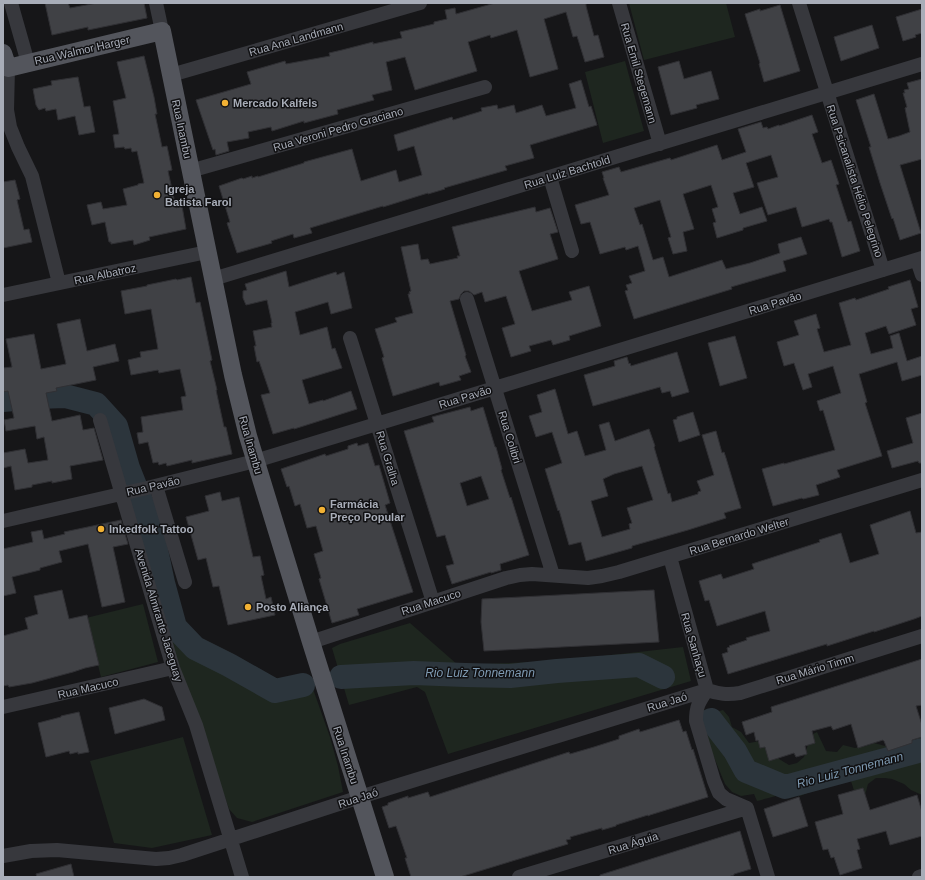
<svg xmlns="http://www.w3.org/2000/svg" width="925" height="880" font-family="Helvetica,sans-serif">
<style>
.green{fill:#1e261f}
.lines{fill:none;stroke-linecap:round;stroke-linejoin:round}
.river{stroke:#2c353c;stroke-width:24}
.building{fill:#404145;stroke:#303034;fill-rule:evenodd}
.minor{stroke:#37383d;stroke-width:14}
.major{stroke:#53555c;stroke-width:18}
.poi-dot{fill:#f2b134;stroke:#111113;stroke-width:1.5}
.labels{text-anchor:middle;stroke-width:3;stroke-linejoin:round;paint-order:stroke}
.street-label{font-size:11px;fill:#a8adb8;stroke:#111113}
.poi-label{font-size:11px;font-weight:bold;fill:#a8adb8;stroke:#111113;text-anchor:start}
.water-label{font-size:12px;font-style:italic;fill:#7f9bb3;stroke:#111113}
</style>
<rect width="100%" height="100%" fill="#161618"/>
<path class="green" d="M629,3H726L735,37L644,60Z
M625,61L644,131L603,143L585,72Z
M147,500L152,516L171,589L173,604L177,621L189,638L210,648L220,655L233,658H240L260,669L267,677L283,680L293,679H305L313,689L330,737L338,766L343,792L252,822L237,818L229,809L183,679L136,522L135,508L138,501Z
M143,604L158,662L101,677L86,618Z
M410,623L458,665L558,661L683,647L691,681L448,754L425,692L417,687L349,705L332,648L340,644Z
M723,710L729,717L732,727L741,732L749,743L765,740L775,744L779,759L789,765L797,763L804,757L811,735L817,732L826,751L837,752L843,745L855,748L866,746L874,743L889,747L922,736V748L910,751L841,769L820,777L840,776L864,768L886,763L922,751V795L911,790L904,784L892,779L885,778H876L868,784L864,799L856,797L851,781L833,783L800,796C787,791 770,798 757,801L754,794L741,796L732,792L725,784L711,750L702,722L704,717L714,733L728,746L732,755L735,767L751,780L767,783L780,790L793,792L817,778H807L799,782L788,784L764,774L756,773L747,764L730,736L719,725L709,714Z
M183,737L212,835L152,848L114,843L90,761Z"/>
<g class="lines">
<path class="river" d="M3,400L37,397L65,396L96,404L116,426L128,468L151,526L163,583L175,627L195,648L229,665L275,691L303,685
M341,677L414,673L465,675L510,676L557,671L639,665L663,677
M711,720L735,751L746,771L785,787L922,750"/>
</g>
<path class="building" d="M45,3H68L70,8L97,3H144L147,18L88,30V27L52,35Z
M495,3H586V6L594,36L598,35L604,57L585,62L577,36L573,37L566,12L544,19L558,69L530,77L517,30L491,38L490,35L468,42L477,71L415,90L405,57L386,62L392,90L372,95L374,100L337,110L338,114L304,123V121L272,131L271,127L248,132L249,138L227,142L229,151L216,155L215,149L213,150L196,100L251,84L247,72L285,61L286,64L330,56L329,53L342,50L373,42V44L402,38L400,32L434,24V22L447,19L445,10L455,8L456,14Z
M780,5L800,71L764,82L759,64L760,63L745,14L760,9V11Z
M922,9V33L915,35L916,37L903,41L896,17Z
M872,25L879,48L841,61L834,37Z
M144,56L154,97L157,114H155L162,147L167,146L172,170L168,171L176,208L182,206L186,229L149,237L150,240L134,245L133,240L111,244V242H109L105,222L92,225L87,205L101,202L103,209L127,205L123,189L138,185V184L144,183L137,151L132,152L131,148L125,149L124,147L115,148L113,135L119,134L113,101L126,98L117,62Z
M679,61L684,79L711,71L719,99L696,105L697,108L671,115L658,67Z
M78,77L84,107L90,106L95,132L79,135L75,116L58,120L56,109L46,111L45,108L39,110L36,105L33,89L52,85L51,81Z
M922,79V159L900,165L921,233L900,240L893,218L892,219L880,183L869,147H871L856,100L874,94L888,139L899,136L910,132L905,108L907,107L903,93H905L904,90L909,89L907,83Z
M581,80L589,107L591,106L597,125L530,145L534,158L505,166L507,170L444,188L445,189L428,194V193L383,207V206L310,228L312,233L294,238L293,234L271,241L272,243L237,253L227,223L230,222L219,186L242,178L243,179L252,176V178L258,176V177L304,163V162L352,149L361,181L396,170L399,182L422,175L414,146L398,151L394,135L452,117L453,120L482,111L481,108L497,105L498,109L514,105L516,113L542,105L546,116L576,108L569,84Z
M812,115L818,132L812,134L822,163L831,160L839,184L836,185L848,222L851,221L860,251L842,257L832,222H830L829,219L802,227L796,207L768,215L757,183L778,177L771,155L746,163L754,187L733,193L740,214L762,207L767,221L743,228V230L717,238L713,223L716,222L712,209L718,207L711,185L683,194L694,229L683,232L687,251L673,254L668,238L671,237L660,200L634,208L640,225L642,224L653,260L663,257L669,277L722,260L726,269L750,263L780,253L778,244L801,237L807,254L783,261L786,271L731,287L732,289L634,319L625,291L628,290L626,285L632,283L629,276L645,271L638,246L626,250L625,247L600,254L590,222L581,224L575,205L609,195L603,178H604L602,172L619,167L621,172L670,158L671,160L717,145L722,160L746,152L738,129L761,122L763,128L767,127L768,129L779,125V126Z
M15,180L20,199L17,200L24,230L29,229L32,242L3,248V182Z
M535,207L536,212L550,208L558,232L550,234L558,259L519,271L532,311L572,300L569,292L589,286L601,326L569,336L570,340L553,345L551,340L529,346L531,351L511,357L502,328L515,324L506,296L485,302L482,292L474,295L469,291H464L461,294L459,299L450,301L466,355L465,356L471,372L459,376L461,380L440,386L439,382L393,396L382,358L384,357L375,329L397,322L395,318L413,313L408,294H410L409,292L411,291L401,247L418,244L421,260L428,259L430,264L458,258L457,256H460L452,227Z
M286,271L289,287L336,272L337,275L344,272L352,308L331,314L328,302L295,312L300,335L327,327L332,349L335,348L342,368L302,380L309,404L323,400V401L351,391L357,409L294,429V428L273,434L261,395L270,393L259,361L257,362L254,346H256L253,331L272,327L271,323H272L267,300L246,305L243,298V291L247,290L245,284Z
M191,277L196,303L200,302L212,360L210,361L217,390H216L224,427H226L232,454L192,463V460L167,466L166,463L159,465L158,462L153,463L148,442L139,444L137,433L143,432L141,417L183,410L181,397L186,396L180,369L159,373L158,370L131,375L128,360L141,357L140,352L158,349L151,309L125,314L121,291L147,286V285L176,279L177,280Z
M910,280L918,307L911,309L916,325L889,334L886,326L865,333L871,354L893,348L890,336L899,333L907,361L922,356V375L902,381L897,362L859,374L867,402L865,403L882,456L837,470L840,477L816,485L819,495L803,499L802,498L773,506L762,469L784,463V464L835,450L823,410L820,411L817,401L841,393L833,366L808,374L812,387L803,390L794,363L784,366L777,342L799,335L794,321L816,314L820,328L817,329L824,352L851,345L839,303L855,298L856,300L889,289L888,287Z
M80,319L87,351L115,344L119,361L93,367L96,380L56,388L57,391L46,393L52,421L80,415L83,430L94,428L103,460L70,466L72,479L52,483V481L32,485V487L15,490L11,466L3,468V453L25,449L28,463L48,460L44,437L37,439L35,426L6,431L4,420L14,418L8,391L3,392V368L12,367L6,339L34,334L41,369L66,364L57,324Z
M735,336L747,378L720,386L708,343Z
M677,352L689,392L672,397L670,391L662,393L660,387L593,406L584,375L615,366L614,361L627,357L629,364L630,363L631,366Z
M555,389L568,434L577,431L585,456L606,450L599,425L609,422L615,441L649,429L655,446L654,447L668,494L670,493L672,502L698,494V492L701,491L697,481L714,475L702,435L716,431L722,453L724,452L726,458L741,508L724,513L726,518L688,530L632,546V548L586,561L581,542L569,545L559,510L558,511L545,469L562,463L552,432L536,437L529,416L542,412L537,395ZM642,466L653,500L627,508L632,523L629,524L630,529L602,537L591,501L608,496L603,479L614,474Z
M470,407L471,411L483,407L495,447H496L502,469L501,470L510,498L511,497L529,555L500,564L501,570L491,573V572L452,584L446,566L454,564L445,535L437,537L404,431L434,422L432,417ZM481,476L489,499L467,506L460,483Z
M693,412L700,435L679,442L673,420L677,419V417Z
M922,413V463H919L918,461L892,468L887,451L913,443L906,418Z
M357,443L358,446L368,443L375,466L379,465L390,503L385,505L413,592L357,609L359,615L332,623L319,579L321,578L314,554L323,551L316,526L307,528L300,504L295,506L289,486L287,487L281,469L325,454L326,456L348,449V446Z
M220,492L222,501L239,497L253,557L260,556L264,575L261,576L266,599L271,597L275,615L228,625L219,586L213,587L206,558L198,560L186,517L209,511L205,496Z
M910,511L916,533L922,532V616L914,619L874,632V631L827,646V644L728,674L722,654L728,652L727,648L730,647L729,646L747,640L746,638L770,631L765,611L717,626L709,600L705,601L699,581L721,574L723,579L754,569L752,564L820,542L819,540L841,533L850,563L879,554L870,525Z
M121,520L128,544L113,547L125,602L102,607L88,544L59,551L62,562L40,568V570L12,577L16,593L3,596V549L33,542L31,532L42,530L44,539L65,534L64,532Z
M62,590L69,619L87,615L99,665L85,668L73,672L32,683L9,687L8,685L3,686V636L28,629L25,618L38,614L34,596Z
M654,590L659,642L484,651L481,622L482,599Z
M922,659V705L916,706L922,725V737L912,740V743L888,751L884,741L883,740L858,748L851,724L833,730L831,726L812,731L815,743L805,746L807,754L796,757L794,753L769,761L765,747L760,748L758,740L756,741L754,732L746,735L742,722L772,712L771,707Z
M144,699L162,707L165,720L115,734L109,708Z
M79,712L89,752L78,754V752L70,754L69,751L46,757L38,723L61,717V716Z
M679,720L683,732L686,731L692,750L693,749L708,797L650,815L648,816V815L616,825V826L602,830V828L570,837L571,839L566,840L568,844L460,877H411L405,858H407L396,826L389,828L382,807L388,805V803L408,796V798L428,792L430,797L569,752L570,754L594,747L619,739V736L639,729L640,732Z
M863,788L870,810L917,795L922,812V836L890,845L886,831L857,839L860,849L857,850L862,868L840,875L834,857L831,858L828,849L823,850L815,822L843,814L838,795Z
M799,797L808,826L773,837L764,809Z
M740,831L751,869L734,874V875L728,877H600V875Z
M71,864L74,877H37L36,874Z"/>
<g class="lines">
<path class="minor" d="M11,3L28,63
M156,3L162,31
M619,3L660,144
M799,3L883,270
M3,69L8,68L7,110L10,127L18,147L32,176L59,283
M171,75L420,3
M190,171L485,87
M550,177L572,251
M917,260L922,275
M213,279L922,64
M3,295L207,252
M467,299L553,575
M350,338L433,602
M100,420L173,668L196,725L242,877
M156,486L185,582
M3,521L147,488L255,461L922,258
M670,557L707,690C699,702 696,706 696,721L714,781L719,793L726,799L747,808L768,877
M311,642L506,578L520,575L532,574L588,578L602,576L619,572L922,480
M3,707L173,668
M3,856L31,851L57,850L156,859L169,858L182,855L360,797L707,690C719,694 727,695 740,693L922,636
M519,877L747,808
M919,877L922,876"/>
<path class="major" d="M3,53L8,68L162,31L233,375L248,436L311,642L385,877"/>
</g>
<g class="poi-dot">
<circle cx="225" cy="103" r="4"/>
<circle cx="157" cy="195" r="4"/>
<circle cx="322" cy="510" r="4"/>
<circle cx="101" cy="529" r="4"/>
<circle cx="248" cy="607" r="4"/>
</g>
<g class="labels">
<g class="street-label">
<text transform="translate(296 39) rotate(-16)" y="4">Rua Ana Landmann</text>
<text transform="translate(82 50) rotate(-13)" y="4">Rua Walmor Harger</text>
<text transform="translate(639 73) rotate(74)" y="4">Rua Emil Stegemann</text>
<text transform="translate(182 129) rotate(78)" y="4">Rua Inambu</text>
<text transform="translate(338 129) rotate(-16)" y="4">Rua Veroni Pedro Graciano</text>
<text transform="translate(567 172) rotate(-17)" y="4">Rua Luiz Bachtold</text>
<text transform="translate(855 181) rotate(72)" y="4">Rua Psicanalista Hélio Pelegrino</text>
<text transform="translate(105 274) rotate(-12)" y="4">Rua Albatroz</text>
<text transform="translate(775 303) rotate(-17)" y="4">Rua Pavão</text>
<text transform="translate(465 397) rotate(-17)" y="4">Rua Pavão</text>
<text transform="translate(510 437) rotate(73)" y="4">Rua Colibri</text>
<text transform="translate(251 445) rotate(74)" y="4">Rua Inambu</text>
<text transform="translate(388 458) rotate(73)" y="4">Rua Gralha</text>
<text transform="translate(153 486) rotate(-13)" y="4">Rua Pavão</text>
<text transform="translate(739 536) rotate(-17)" y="4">Rua Bernardo Welter</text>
<text transform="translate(431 602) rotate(-18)" y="4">Rua Macuco</text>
<text transform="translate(159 615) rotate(73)" y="4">Avenida Almirante Jaceguay</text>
<text transform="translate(694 645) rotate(74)" y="4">Rua Sanhaçu</text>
<text transform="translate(815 669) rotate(-17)" y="4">Rua Mário Timm</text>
<text transform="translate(88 688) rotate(-13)" y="4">Rua Macuco</text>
<text transform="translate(667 702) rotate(-17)" y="4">Rua Jaó</text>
<text transform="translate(346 755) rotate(72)" y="4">Rua Inambu</text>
<text transform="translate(358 798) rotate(-18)" y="4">Rua Jaó</text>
<text transform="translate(633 843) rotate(-17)" y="4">Rua Águia</text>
</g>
<g class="poi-label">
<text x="233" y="107">Mercado Kalfels</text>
<text x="165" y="193">Igreja<tspan x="165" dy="13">Batista Farol</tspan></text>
<text x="330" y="508">Farmácia<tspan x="330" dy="13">Preço Popular</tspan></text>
<text x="109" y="533">Inkedfolk Tattoo</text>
<text x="256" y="611">Posto Aliança</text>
</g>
<g class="water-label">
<text x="480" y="677">Rio Luiz Tonnemann</text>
<text transform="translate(850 770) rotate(-15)" y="4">Rio Luiz Tonnemann</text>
</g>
</g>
<rect width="925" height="880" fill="none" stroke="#a8adb8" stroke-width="8"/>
</svg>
